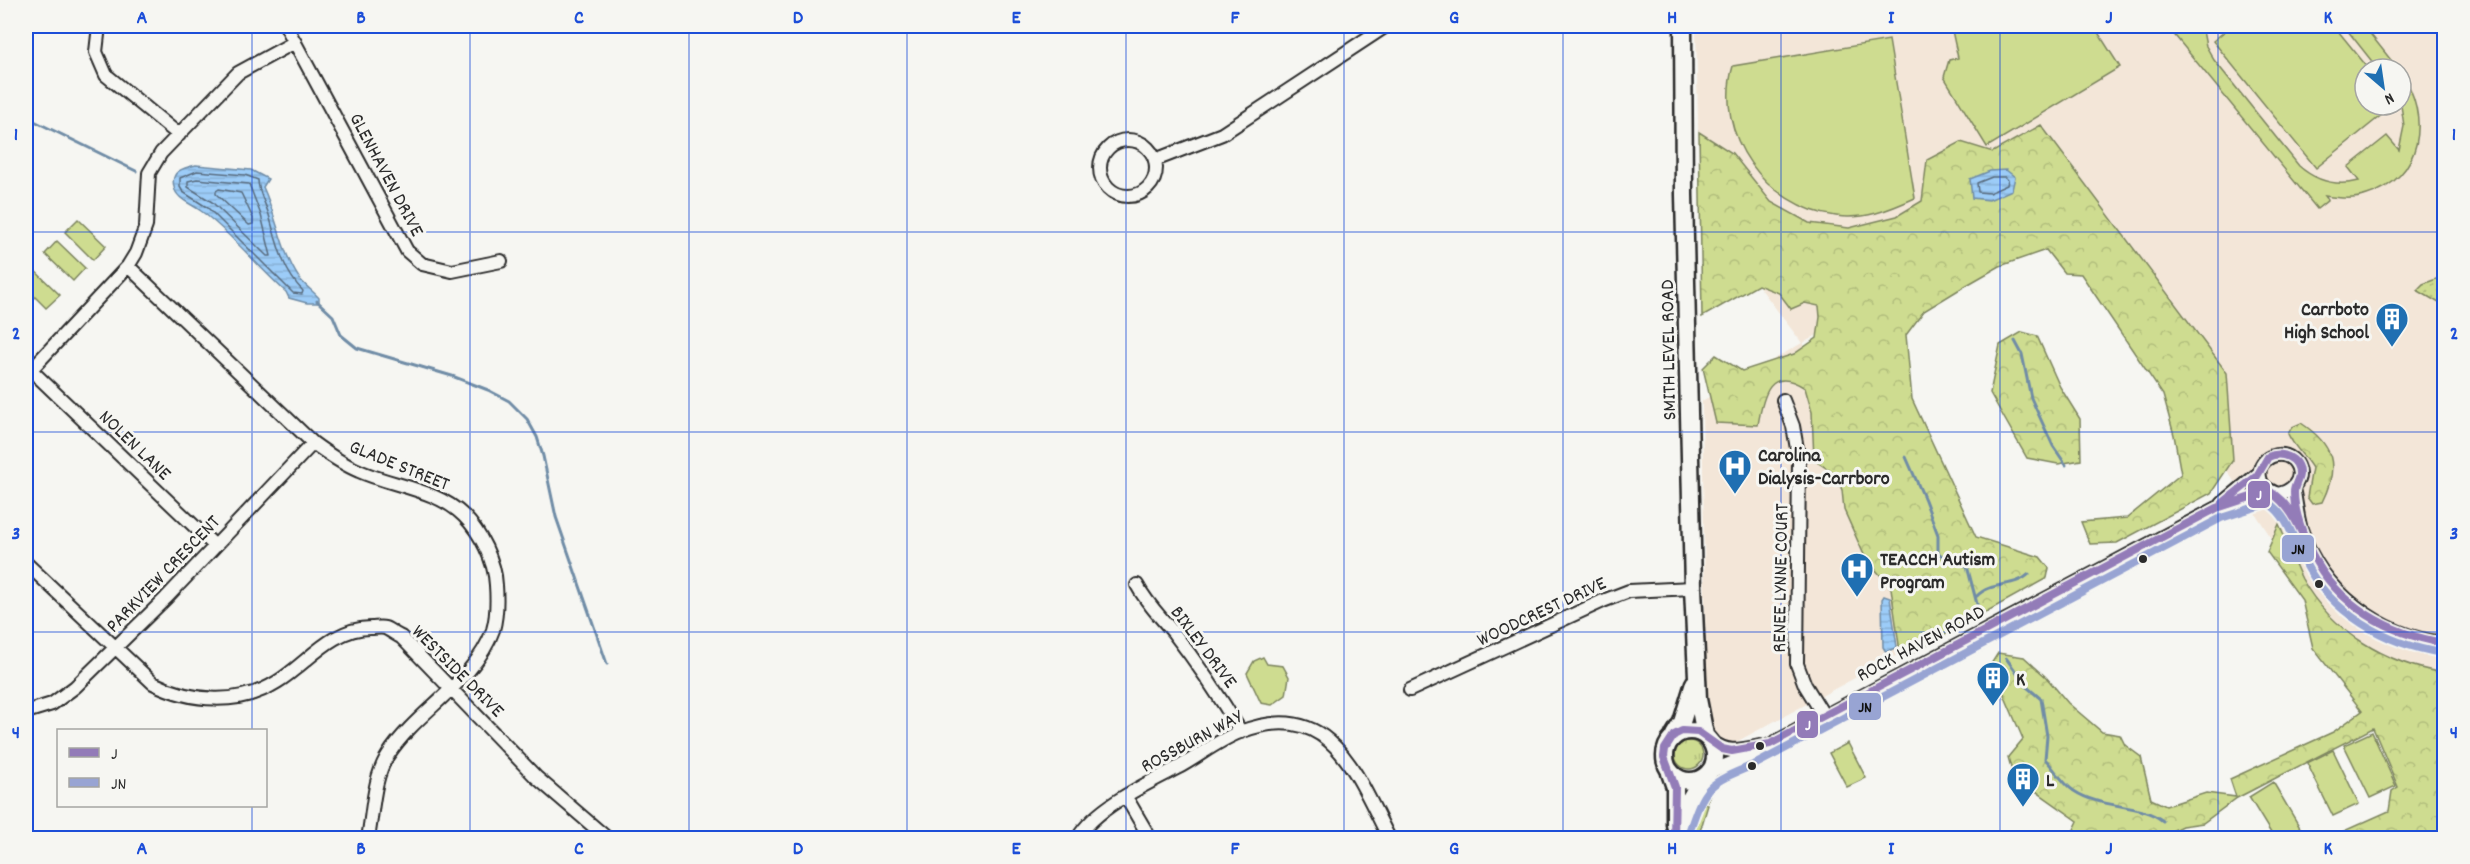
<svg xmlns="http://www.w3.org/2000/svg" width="2470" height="864" font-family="Dekko,sans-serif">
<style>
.built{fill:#f3e6d8;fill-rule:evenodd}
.grass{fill:url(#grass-tufts);stroke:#7c845e;stroke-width:1.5}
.forest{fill:url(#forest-crowns);stroke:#7c845e;stroke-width:1.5}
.park{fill:#cedc90;stroke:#7c845e;stroke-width:1.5}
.garden{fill:url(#garden-dots);stroke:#7c845e;stroke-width:1.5}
.water{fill:url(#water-rules);stroke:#6f8ca6;stroke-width:1.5}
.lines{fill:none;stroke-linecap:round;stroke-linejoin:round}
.shore{stroke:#586b7d;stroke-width:1.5}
.stream{stroke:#6f8ca6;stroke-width:3}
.minor-casing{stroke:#2b2b2b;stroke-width:16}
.secondary-casing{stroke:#2b2b2b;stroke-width:21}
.minor{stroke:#f6f6f2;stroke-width:12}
.secondary{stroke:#f6f6f2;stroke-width:16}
.bus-1-casing{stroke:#f6f6f2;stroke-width:12}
.bus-2-casing{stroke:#f6f6f2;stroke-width:12}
.bus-1{stroke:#937bb8;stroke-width:8}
.bus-2{stroke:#98a4d3;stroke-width:8}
.grid{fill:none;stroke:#1d4ed8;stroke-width:1.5;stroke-opacity:0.55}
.bus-dot{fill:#2b2b2b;stroke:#f6f6f2;stroke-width:2}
.labels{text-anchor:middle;stroke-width:6;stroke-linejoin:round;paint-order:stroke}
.street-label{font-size:20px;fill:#2b2b2b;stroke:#f6f6f2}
.poi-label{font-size:20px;font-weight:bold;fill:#2b2b2b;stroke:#f6f6f2;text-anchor:start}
.line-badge{stroke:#f6f6f2;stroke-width:2}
.badge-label{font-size:16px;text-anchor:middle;font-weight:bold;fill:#fff}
.pale-badge-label{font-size:16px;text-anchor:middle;font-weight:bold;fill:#111}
.neatline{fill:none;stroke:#1d4ed8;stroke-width:2}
.grid-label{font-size:20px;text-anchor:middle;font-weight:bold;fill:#1d4ed8}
</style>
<defs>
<pattern id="grass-tufts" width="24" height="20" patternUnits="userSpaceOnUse" patternTransform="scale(1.5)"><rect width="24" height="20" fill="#cedc90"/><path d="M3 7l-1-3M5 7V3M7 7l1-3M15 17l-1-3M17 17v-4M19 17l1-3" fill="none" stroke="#b1bd7c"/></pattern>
<pattern id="forest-crowns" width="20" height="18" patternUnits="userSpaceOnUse" patternTransform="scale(1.5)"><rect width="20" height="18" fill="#cedc90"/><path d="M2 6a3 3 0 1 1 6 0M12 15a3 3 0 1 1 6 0" fill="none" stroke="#b1bd7c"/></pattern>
<pattern id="garden-dots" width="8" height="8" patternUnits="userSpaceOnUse" patternTransform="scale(1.5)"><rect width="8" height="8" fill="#cedc90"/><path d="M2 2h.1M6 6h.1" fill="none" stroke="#b1bd7c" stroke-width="1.8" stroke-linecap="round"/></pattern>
<pattern id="water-rules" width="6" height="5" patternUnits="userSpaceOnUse" patternTransform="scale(1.5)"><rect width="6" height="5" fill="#9cccf8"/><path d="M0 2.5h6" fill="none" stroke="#87afd5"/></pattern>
</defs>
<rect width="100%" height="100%" fill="#f6f6f2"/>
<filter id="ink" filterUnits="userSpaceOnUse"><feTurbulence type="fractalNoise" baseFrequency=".0167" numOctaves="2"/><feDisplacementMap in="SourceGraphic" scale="12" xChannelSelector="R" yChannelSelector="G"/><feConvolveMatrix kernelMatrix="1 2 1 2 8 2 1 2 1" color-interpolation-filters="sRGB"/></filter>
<g filter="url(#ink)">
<path class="built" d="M1696,26H2444V774L2386,711L2050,203L1803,343L1927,639L1725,748L1707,736L1702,401L1802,343L1758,285L1702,317ZM2365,69H2401V105H2365Z"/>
<path class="grass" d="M1675 755a14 14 0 1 1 28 0a14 14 0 1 1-28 0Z
M1731,769L1735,776L1712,790L1708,802L1700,800L1696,796C1706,781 1714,775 1731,769Z
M1699,803L1708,805L1698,838H1687L1694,805Z"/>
<path class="forest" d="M2041,125L2227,373L2233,460L2211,493L2117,543L2090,544L2081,522L2127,518L2181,474L2174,435L2163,395L2081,274L2064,273L2046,250L2000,266L1965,286L1924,311L1906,335L1912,399L1976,537L2040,557L2049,568L2047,578L1901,659L1891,588L1865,557L1844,510L1842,490L1834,473L1814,460L1812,412L1805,388C1770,365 1763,395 1758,425L1716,423L1703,368L1716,355L1742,371L1794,354L1817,338L1820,317L1819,306L1805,303L1791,309L1779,293L1758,285L1702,317L1699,132L1732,153L1771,202L1809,223L1849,228L1897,216L1922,201L1927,160L1961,142L1993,152Z
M2022,332L2037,336L2060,387L2080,419L2081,460L2058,464L2027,458L1990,393L2000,345Z
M2301,423C2334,445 2340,466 2322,502L2312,504L2307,497L2312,468C2305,456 2293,446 2288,434L2292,427Z
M2279,524C2287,542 2293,562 2302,579C2332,632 2387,664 2444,673V838H2310L2317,835L2333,836L2389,811L2392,791L2398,787L2373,728L2237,798L2203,823L2182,826L2157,838H2070L2078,821L2013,775L2008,757L2023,739L1991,664L1998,653L2024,657L2046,677L2068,703L2102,732L2120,735L2125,745L2141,757L2151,799L2166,806L2206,793L2236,797L2230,779L2333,732L2362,711L2313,648L2302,600L2267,552Z"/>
<path class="park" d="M1951,26H2094L2120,67L1987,147L1944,77L1949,60L1958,58Z
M2167,26H2202L2206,46L2214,60L2299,166C2316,181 2335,187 2359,181L2348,167L2387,136L2399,150L2404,126L2401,105V73C2431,115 2423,179 2367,195C2353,200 2339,198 2325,196L2328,200L2317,209Z
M2231,26H2334L2369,69H2365V105H2394L2316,168L2213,41Z
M2344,26H2364L2398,69H2378Z
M1889,40L1915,198C1889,210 1864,220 1836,216C1766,207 1713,134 1733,66Z
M78,219L106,246L93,260L65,232Z
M57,241L85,268L73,281L45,254Z
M31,267L60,295L46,308L26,288V273Z
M1263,657L1267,664L1283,666L1289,677L1286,695L1272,705L1261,703L1247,673L1254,661Z
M2372,732L2396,786L2370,798L2344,745Z
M1848,743L1866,778L1847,787L1829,753Z
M2333,750L2359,804L2333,816L2307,763Z
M2273,782L2302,831L2289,838H2274L2249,797Z"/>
<path class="garden" d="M2444,276V298L2439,303L2417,290L2423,284Z"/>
<path class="water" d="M196,165L251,170L268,179L263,187C277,217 281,251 299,278C304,285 313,291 319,298V303H307L289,298L286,292C259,268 229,231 201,211C192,204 176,199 174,187C170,171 183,168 196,165Z
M2006,170L2015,177L2012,190L1989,200L1972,198L1970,179L1990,171Z
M1884,596L1890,598L1897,647L1886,652L1883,647L1882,599Z"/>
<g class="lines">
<path class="shore" d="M197,171L245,175L258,180C258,192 265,202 269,215C277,242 282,270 303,291L302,294L293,293L208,208L183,192L180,187V178Z
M1992,177H2005L2008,180L2007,185L1989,193L1978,192L1977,183Z
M197,179L249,184L261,215L271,256H267L212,202L188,187V181Z
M219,189L241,193L253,218V224L249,225L216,194V191Z"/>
<path class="stream" d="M26,117L136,171
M317,301L333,316L341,335L357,348L452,376L488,390L509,401L527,419L537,437L543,456L556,517L607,664
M2015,341L2022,354L2031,398L2053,446L2066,465
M1906,457L1925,500L1938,535V553L1944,557L1967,566L1977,604
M1977,596C1991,581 2015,588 2029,574
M2006,658L2027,687L2041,699L2047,736L2045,759C2054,768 2063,784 2074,791C2101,809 2140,803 2163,821"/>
<g class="minor-casing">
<path id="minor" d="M99,26L96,52L106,75L179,135
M286,26L407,251L422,264L452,271L501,261
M1100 168a28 28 0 1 1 56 0a28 28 0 1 1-56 0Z
M1155,160L1222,134L1386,26
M128,266L313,443C328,454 342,464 359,471C392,486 437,489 464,516C480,532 495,561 496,585C497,599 497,616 493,630C475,682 417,710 388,755C373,778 373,812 368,838
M31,370L215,546
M26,375L128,266L136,253L146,226L149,173L161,153L238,73L295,42
M1783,400L1793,426L1799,460L1797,664L1805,685L1824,716
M2293,488C2296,501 2297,516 2301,529C2321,592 2381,636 2444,643
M2276,494C2290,493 2304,481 2297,466C2287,444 2252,457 2261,481C2264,490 2272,490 2278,495C2286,503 2292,513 2297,522
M2222,504L2259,473
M26,563L153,683C191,702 239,706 277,682C308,663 331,628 371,628C375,628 381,627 385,628C390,630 396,635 401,637L536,777L607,838
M1137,585C1147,604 1160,616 1173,632C1198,664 1220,697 1241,732
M1410,690L1603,601L1629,591L1693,588
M26,712L52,704L75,687L166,598L313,443
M1711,741C1729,754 1739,750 1760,746
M1709,772L1751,755L2217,508L2269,491
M1126,797L1150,838
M1078,838C1095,808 1146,784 1177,768C1198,757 1218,740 1240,732C1331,697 1356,774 1389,838"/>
</g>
<g class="secondary-casing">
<path id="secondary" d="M1683,26L1684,195L1693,588L1698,699L1705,735
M1665 756a25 25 0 1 1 50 0a25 25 0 1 1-50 0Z
M1674,735L1682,722L1694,683
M1670,773L1675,787V825
M1676,838L1689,800L1702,778"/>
</g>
<use href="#minor" class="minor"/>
<use href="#secondary" class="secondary"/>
<g class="bus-1-casing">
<path id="bus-1" d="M2223,503L2257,476L2268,457C2281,451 2299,457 2299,474C2299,480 2294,485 2294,492C2294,505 2298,520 2303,533
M1674,838L1675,787L1664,757L1665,749L1674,735L1682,731L1698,732L1722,749L1732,751L1770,744L2217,508L2269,491C2293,506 2300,530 2312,554C2338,606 2389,634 2444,643"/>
</g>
<g class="bus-2-casing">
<path id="bus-2" d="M1687,838C1705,786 1704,785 1756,764L2221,518L2268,503C2288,515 2294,541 2304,561C2332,614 2385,644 2442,653"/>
</g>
<use href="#bus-1" class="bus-1"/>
<use href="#bus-2" class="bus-2"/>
</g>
</g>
<path class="grid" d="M252,26V730M470,26V838M689,26V838M907,26V838M1126,26V838M1344,26V838M1563,26V838M1781,26V838M2000,26V838M2218,26V838M26,232H2444M26,432H2444M26,632H2444M252,806V838"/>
<defs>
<g id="building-pin" transform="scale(1.725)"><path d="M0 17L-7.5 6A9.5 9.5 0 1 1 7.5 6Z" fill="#1f6fb2" stroke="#f6f6f2"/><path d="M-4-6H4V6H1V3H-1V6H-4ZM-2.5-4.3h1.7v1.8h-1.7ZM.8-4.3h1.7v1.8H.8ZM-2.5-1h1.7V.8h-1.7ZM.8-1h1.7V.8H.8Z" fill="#fff"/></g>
<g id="hospital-pin" transform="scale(1.725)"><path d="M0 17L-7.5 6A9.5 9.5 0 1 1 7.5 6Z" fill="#1f6fb2" stroke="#f6f6f2"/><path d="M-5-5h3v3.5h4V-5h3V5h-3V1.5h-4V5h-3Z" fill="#fff"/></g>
</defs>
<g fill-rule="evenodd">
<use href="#building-pin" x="2392" y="319"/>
<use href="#hospital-pin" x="1735" y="466"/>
<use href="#hospital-pin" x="1857" y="569"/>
<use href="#building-pin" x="1993" y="678"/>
<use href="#building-pin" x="2023" y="779"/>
</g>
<g class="bus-dot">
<circle cx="2143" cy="559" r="5"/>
<circle cx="2319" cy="584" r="5"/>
<circle cx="1760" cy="746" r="5"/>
<circle cx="1752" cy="766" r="5"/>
</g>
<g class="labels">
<g class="street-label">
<text transform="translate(388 174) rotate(62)" y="7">GLENHAVEN DRIVE</text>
<text transform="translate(1667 350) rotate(-91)" y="7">SMITH LEVEL ROAD</text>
<text transform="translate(136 444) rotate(44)" y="7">NOLEN LANE</text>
<text transform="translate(400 464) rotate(22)" y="7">GLADE STREET</text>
<text transform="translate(162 573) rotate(-46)" y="7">PARKVIEW CRESCENT</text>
<text transform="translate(1779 578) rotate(-89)" y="7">RENEE LYNNE COURT</text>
<text transform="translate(1541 610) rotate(-25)" y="7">WOODCREST DRIVE</text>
<text transform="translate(1920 642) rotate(-28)" y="7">ROCK HAVEN ROAD</text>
<text transform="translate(1205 646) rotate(53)" y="7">BIXLEY DRIVE</text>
<text transform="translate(459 670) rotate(45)" y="7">WESTSIDE DRIVE</text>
<text transform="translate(1191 740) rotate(-28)" y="7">ROSSBURN WAY</text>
</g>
<g class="poi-label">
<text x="2369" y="315" text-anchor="end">Carrboto<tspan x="2369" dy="23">High School</tspan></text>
<text x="1758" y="461">Carolina<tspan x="1758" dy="23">Dialysis-Carrboro</tspan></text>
<text x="1880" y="565">TEACCH Autism<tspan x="1880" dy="23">Program</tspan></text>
<text x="2016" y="685">K</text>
<text x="2046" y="786">L</text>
</g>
</g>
<g class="line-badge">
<rect x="2247" y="480" width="24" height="29" rx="6" fill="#937bb8"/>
<rect x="2281" y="534" width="34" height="29" rx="6" fill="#98a4d3"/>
<rect x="1848" y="692" width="34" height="29" rx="6" fill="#98a4d3"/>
<rect x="1796" y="710" width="23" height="29" rx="6" fill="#937bb8"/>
</g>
<g class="badge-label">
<text x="2259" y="500">J</text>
<text x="1808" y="730">J</text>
</g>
<g class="pale-badge-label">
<text x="2298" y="554">JN</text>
<text x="1865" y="712">JN</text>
</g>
<rect width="2470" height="864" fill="none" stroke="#f6f6f2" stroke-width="66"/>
<rect x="57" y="729" width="210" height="78" fill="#f6f6f2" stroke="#a5a5a2" stroke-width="1.5"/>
<rect x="69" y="748" width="30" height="9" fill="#937bb8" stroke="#a5a5a2" stroke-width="1.5"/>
<text x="111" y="759" font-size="18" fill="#2b2b2b">J</text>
<rect x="69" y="778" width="30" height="9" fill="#98a4d3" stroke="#a5a5a2" stroke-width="1.5"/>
<text x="111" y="789" font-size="18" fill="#2b2b2b">JN</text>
<g transform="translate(2383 87) rotate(151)"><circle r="28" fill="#f6f6f2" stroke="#a5a5a2" stroke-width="1.5"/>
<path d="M0-4.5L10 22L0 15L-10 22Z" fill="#1f6fb2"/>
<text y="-9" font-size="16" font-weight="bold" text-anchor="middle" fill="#2b2b2b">N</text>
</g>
<rect x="33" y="33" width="2404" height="798" class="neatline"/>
<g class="grid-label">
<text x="142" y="23">A</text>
<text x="361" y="23">B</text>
<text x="579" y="23">C</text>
<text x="798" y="23">D</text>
<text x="1016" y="23">E</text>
<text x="1235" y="23">F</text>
<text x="1454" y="23">G</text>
<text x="1672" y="23">H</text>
<text x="1891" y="23">I</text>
<text x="2109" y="23">J</text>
<text x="2328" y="23">K</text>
<text x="16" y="140">1</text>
<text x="2454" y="140">1</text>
<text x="16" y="339">2</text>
<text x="2454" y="339">2</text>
<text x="16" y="539">3</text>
<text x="2454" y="539">3</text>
<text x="16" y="738">4</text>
<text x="2454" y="738">4</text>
<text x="142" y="854">A</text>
<text x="361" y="854">B</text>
<text x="579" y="854">C</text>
<text x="798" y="854">D</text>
<text x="1016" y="854">E</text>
<text x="1235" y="854">F</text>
<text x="1454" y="854">G</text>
<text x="1672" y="854">H</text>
<text x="1891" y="854">I</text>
<text x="2109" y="854">J</text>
<text x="2328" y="854">K</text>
</g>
</svg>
